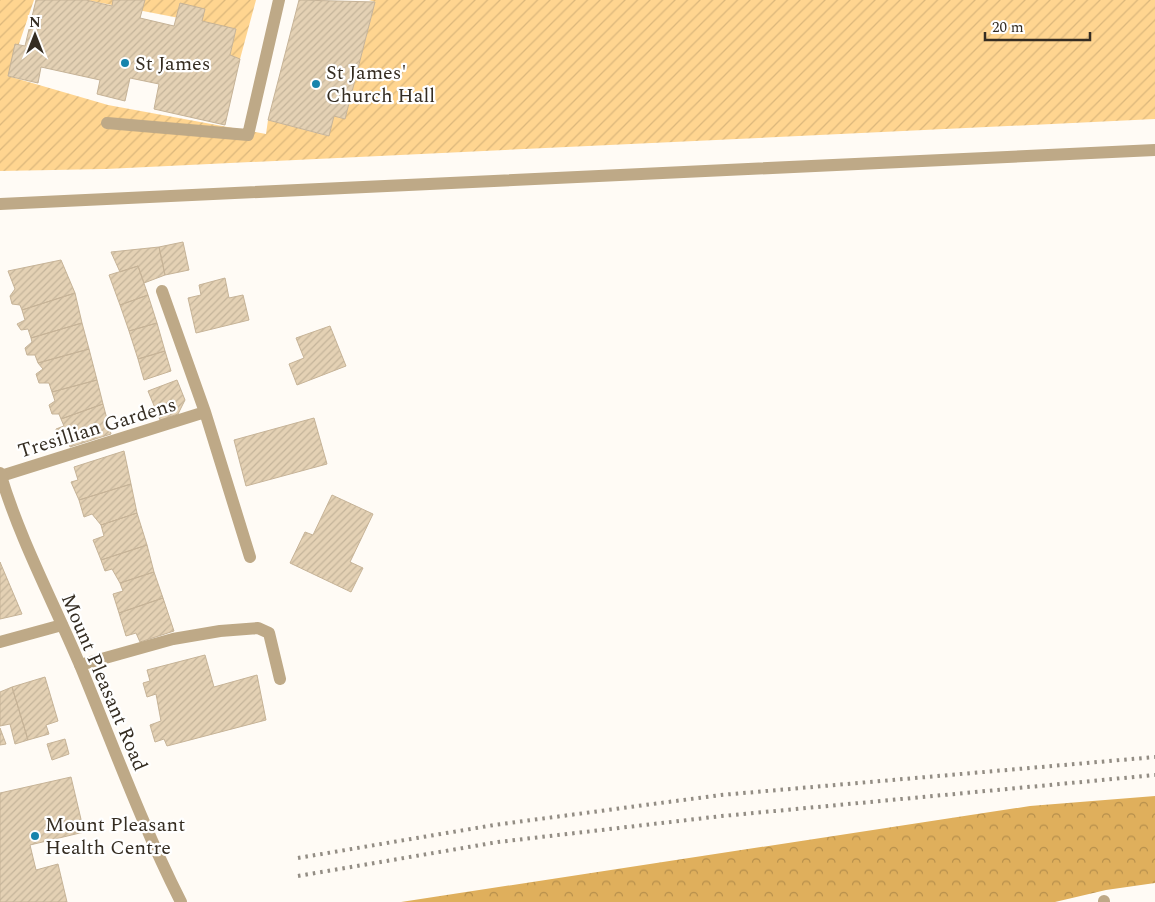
<svg xmlns="http://www.w3.org/2000/svg" width="1155" height="902" font-family="Spectral,serif">
<style>
.forest{fill:url(#forest-crowns)}
.garden{fill:url(#garden-furrows)}
.building{fill:url(#building-hatch);stroke:#c6b397}
.lines{fill:none;stroke-linecap:round;stroke-linejoin:round}
.service{stroke:#bea987;stroke-width:12}
.minor{stroke:#bea987;stroke-width:12}
.tertiary{stroke:#bea987;stroke-width:12}
.rail{stroke:#938d84;stroke-width:4;stroke-dasharray:2.5 5;stroke-linecap:butt}
.poi-dot{fill:#1784ac;stroke:#fff;stroke-width:2}
.labels{text-anchor:middle;stroke-width:4.5;stroke-linejoin:round;paint-order:stroke}
.poi-label{font-size:20px;fill:#352d22;stroke:#fff;text-anchor:start}
.street-label{font-size:20px;fill:#352d22;stroke:#fff}
</style>
<defs>
<pattern id="forest-crowns" width="20" height="18" patternUnits="userSpaceOnUse" patternTransform="scale(1.25)"><rect width="20" height="18" fill="#dfaf5c"/><path d="M2 6a3 3 0 1 1 6 0M12 15a3 3 0 1 1 6 0" fill="none" stroke="#b68f4c"/></pattern>
<pattern id="garden-furrows" width="10" height="10" patternUnits="userSpaceOnUse" patternTransform="scale(1.25)"><rect width="10" height="10" fill="#ffd590"/><path d="M-1 1l2-2M0 10L10 0M9 11l2-2" fill="none" stroke="#dbb77c"/></pattern>
<pattern id="building-hatch" width="6" height="6" patternUnits="userSpaceOnUse" patternTransform="scale(1.25)"><rect width="6" height="6" fill="#e4d1b4"/><path d="M-1 1l2-2M0 6l6-6M5 7l2-2" fill="none" stroke="#c4b49a"/></pattern>
</defs>
<rect width="100%" height="100%" fill="#fffbf5"/>
<path class="forest" d="M1155,796V883L1106,890L1055,902H401L1030,806Z"/>
<path class="garden" d="M0,0H34L8,76L108,105L266,134L268,120L328,136L334,116L345,119L375,2L369,0H1155V119L106,169L0,171Z
M86,0H256L240,59L230,55L236,29Z"/>
<path class="building" d="M36,0H86L112,6L113,0H145L140,18L174,26L180,3L205,9L202,21L236,29L230,55L240,59L225,125L154,109L159,84L130,78L125,101L97,94L100,80L41,67L38,83L8,76L15,44L25,46Z
M299,0L375,2L345,119L334,116L329,136L268,120Z
M183,242L189,270L165,275L159,247Z
M159,247L165,275L144,283L138,266L120,272L111,252Z
M61,260L75,293L22,310L20,305L12,304L10,296L15,289L8,271Z
M138,266L148,295L120,305L109,275Z
M225,278L229,298L243,295L249,320L196,333L188,298L201,295L199,285Z
M75,293L82,323L31,338L28,329L21,330L17,324L25,320L22,310Z
M148,295L157,323L129,331L120,305Z
M82,323L89,349L38,363L35,355H27L25,348L32,342L31,338Z
M157,323L165,351L138,359L129,331Z
M330,326L346,366L297,385L289,364L304,358L296,338Z
M89,349L97,380L52,392L49,383H39L36,374L43,369L38,363Z
M165,351L171,371L144,380L138,359Z
M97,380L103,404L61,419L59,414H52L49,405L55,401L52,392Z
M177,380L185,400L178,414L160,420L148,391Z
M103,404L111,434L70,447L67,437H58L56,429L64,426L61,419Z
M314,418L327,464L246,486L234,440Z
M124,451L131,484L79,500L71,482L78,480L74,467Z
M131,484L137,513L101,525L92,514L84,517L79,500Z
M332,495L373,514L350,562L363,568L351,592L290,563L305,532L313,535Z
M137,513L147,545L101,560L93,540L104,536L101,525Z
M147,545L154,572L120,583L112,569L105,571L101,560Z
M0,562L22,614L0,619Z
M154,572L163,598L119,613L113,594L123,591L120,583Z
M163,598L174,631L140,642L136,633L126,636L119,613Z
M205,655L214,687L257,675L266,720L167,746L164,739L155,742L150,725L161,721L156,694L147,697L143,683L150,681L147,670Z
M45,677L58,721L46,725L49,734L28,740L12,687Z
M12,687L28,740L15,744L10,724L0,726V692Z
M0,728L6,744L0,745Z
M65,739L69,754L52,760L47,744Z
M71,777L84,832L30,845L36,870L58,864L67,902H0V793Z"/>
<g class="lines">
<path class="service" d="M107,123L248,135L279,0
M0,204L1155,150
M1104,901V902"/>
<path class="minor" d="M162,291L205,412L250,557
M1,476L205,412
M0,642L62,625
M80,665L173,639L220,631L258,628L269,633L280,679"/>
<path class="tertiary" d="M0,473C20,540 53,601 80,665C113,745 142,825 181,902"/>
<path class="rail" d="M298,858L494,825L721,795L1155,757
M298,876L498,842L722,816L1155,775"/>
</g>
<g class="poi-dot">
<circle cx="125" cy="63" r="5"/>
<circle cx="316" cy="84" r="5"/>
<circle cx="35" cy="836" r="5"/>
</g>
<g class="labels">
<g class="poi-label">
<text x="135" y="70">St James</text>
<text x="326" y="79">St James'<tspan x="326" dy="23">Church Hall</tspan></text>
<text x="45" y="831">Mount Pleasant<tspan x="45" dy="23">Health Centre</tspan></text>
</g>
<g class="street-label">
<text transform="translate(97 427) rotate(-17)" y="7">Tresillian Gardens</text>
<text transform="translate(105 682) rotate(67)" y="7">Mount Pleasant Road</text>
</g>
</g>
<g transform="translate(35 35)" stroke="#ffffff" stroke-width="4" paint-order="stroke">
<path d="M0-4L9 19L0 12L-9 19Z" fill="#352d22"/>
<text y="-8" font-size="14" font-weight="bold" text-anchor="middle" fill="#352d22">N</text>
</g>
<path d="M985 32v8h105v-8" fill="none" stroke="#352d22" stroke-width="2.5"/>
<text x="992" y="32" font-size="15" fill="#352d22" stroke="#ffffff" stroke-width="4" paint-order="stroke">20 m</text>
</svg>
